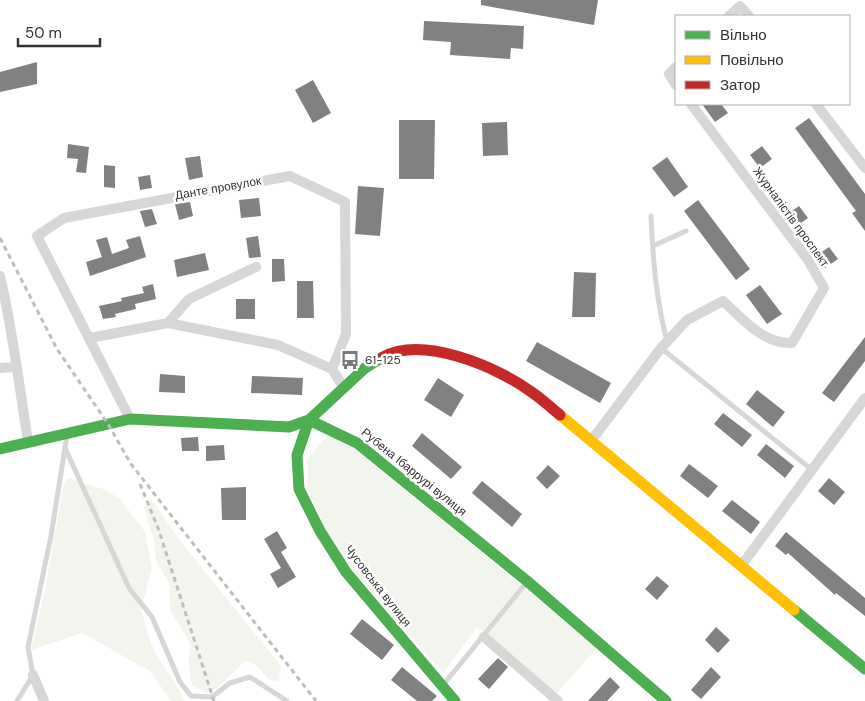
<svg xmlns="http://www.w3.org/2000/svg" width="865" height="701" font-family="'DM Sans',sans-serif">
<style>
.green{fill:#f1f5ed}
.building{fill:#818181}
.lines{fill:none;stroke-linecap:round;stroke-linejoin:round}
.lane{stroke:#d7d7d7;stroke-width:5}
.street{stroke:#d7d7d7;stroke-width:10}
.fast{stroke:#4caf50;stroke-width:11}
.slow{stroke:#ffc107;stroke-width:11}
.jam{stroke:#c62828;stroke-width:11}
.rail{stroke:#bebebe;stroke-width:3;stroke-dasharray:5 4;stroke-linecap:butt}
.labels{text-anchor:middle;stroke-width:5;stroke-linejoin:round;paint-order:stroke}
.street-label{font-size:12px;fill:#333;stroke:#fff}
.poi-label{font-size:12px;fill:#333;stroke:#fff;text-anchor:start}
</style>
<rect width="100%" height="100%" fill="#fff"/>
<path class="green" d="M332,430L597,648L556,694L477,627L443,673L352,570L325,528L308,490L307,459Z
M68,478L106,490L121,500L145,532L152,568L141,610L152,647L181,693L184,701H171L150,671L82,633L31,650L45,590L64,483Z
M151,499L182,543L281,666L279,681L269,680L256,665L245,661L217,688L206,693L192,685L188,661L191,645L170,610L169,583L156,561L154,540L144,508Z"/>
<path class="building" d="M481,0H598L594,25L481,5Z
M424,21L524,26L523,49L511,48L510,59L450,55L451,42L423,40Z
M37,62V84L0,92V72Z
M313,80L331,113L313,123L295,90Z
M702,104H721L728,113L715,122Z
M809,118L865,194V231L852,213L856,211L795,128Z
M399,120H435L434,179H399Z
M507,122L508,155L483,156L482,123Z
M68,144L89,147L86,173L76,172L78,159L67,158Z
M762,146L772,159L760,168L750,155Z
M200,156L203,177L189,180L185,158Z
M667,157L688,187L674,197L652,168Z
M104,165L115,166V188L104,187Z
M150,175L152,188L140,190L138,177Z
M358,186L384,188L380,236L355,234Z
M259,198L261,216L241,218L239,200Z
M698,200L750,269L736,280L684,211Z
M190,202L193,216L179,220L175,204Z
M799,206L808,218L794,228L785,216Z
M152,209L157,224L145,227L140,211Z
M140,236L146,257L90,276L86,262L102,257L96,240L107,237L112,254L129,248L126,240Z
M258,236L261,257L249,258L246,238Z
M829,247L838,259L825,268L816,256Z
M205,253L209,270L177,277L174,260Z
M272,259H284L285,281L272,282Z
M574,272L596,273L595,317H572Z
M297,281H313L314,318H297Z
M153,284L156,299L135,304L136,309L115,314L116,317L103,319L99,306L122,301L121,298L144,293L142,287Z
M760,285L782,314L767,324L746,295Z
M236,299H255V319H236Z
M865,337V361L834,402L822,393Z
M537,342L611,383L600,403L526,361Z
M160,374L185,376V393L159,392Z
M252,376L303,378L302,395L251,393Z
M438,378L464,395L451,417L424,400Z
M757,390L785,412L773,427L746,404Z
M723,413L752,435L742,447L714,424Z
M422,433L462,467L451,479L412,446Z
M198,437L199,451H182L181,438Z
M766,444L794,466L785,478L757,455Z
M224,445L225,460L206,461V446Z
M689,464L718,486L708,498L680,476Z
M548,465L560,476L547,489L536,478Z
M829,478L845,492L834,505L818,491Z
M482,481L522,514L512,527L472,493Z
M246,487V520H222L221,488Z
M732,500L760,522L751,534L722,511Z
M277,531L287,548L281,552L296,577L278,588L270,574L281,568L264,539Z
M786,532L865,598V616L836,593L835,595L788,553L786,555L775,546Z
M657,576L669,586L657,600L645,589Z
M362,619L394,645L382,660L350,634Z
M716,627L730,640L718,653L705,640Z
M498,658L508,667L489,689L478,679Z
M402,667L437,696L432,701H417L391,680Z
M711,667L721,677L701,699L691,690Z
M610,677L620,687L607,701H588Z"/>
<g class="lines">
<path class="lane" d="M651,216C653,259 656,300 667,341
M653,246L686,231
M661,348L812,470
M65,448L129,588L152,617L180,682L191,696L212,697L230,683L250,677L287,701
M444,684L527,582
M17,701L33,675L28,647L51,536L67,435"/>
<path class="street" d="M729,16L740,6L749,16
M676,67L669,74L676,85
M816,104L865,168
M0,276C13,331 19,386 28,441
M168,323L189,299L256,267
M90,338L168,323L278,345L332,369L344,388
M0,368L16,367
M130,419L37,236L64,218L290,176L345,202L346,334L332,369
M591,441L661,348L687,320L723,301C743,319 763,344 792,343L824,288L808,260L691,104
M741,566L865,398
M484,637L558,701
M33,675L44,701"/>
<path class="fast" d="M309,420L357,443L527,581L666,701
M309,420L297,455L299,489L320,531L346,572L455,701
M0,449L130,419L289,427L309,420L365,368L383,357
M794,610L865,669"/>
<path class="slow" d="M560,415L794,610"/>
<path class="jam" d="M383,357C423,335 497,367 530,391C541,398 550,407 560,415"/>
<path class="rail" d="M0,238L57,349L108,424L131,464L316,701
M140,484L158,528L214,701"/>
</g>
<defs>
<g id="bus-bare" transform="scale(1.5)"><path d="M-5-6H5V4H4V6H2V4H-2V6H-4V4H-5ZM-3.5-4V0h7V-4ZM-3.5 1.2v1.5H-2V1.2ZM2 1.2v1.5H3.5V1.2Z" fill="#7a7a7a" stroke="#fff" stroke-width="2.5" paint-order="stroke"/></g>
</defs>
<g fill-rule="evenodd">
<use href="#bus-bare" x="350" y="360"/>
</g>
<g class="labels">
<g class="street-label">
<text transform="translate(218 188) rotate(-10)" y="4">Данте провулок</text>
<text transform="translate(791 217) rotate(54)" y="4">Журналістів проспект</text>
<text transform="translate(414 472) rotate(39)" y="4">Рубена Ібаррурі вулиця</text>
<text transform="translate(378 586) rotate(52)" y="4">Чусовська вулиця</text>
</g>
<g class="poi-label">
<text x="365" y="364">61-125</text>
</g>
</g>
<rect x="675" y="15" width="175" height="90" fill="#ffffff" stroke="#adadad"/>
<rect x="685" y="31" width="25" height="8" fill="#4caf50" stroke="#adadad"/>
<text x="720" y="40" font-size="15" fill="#333333">Вільно</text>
<rect x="685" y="56" width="25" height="8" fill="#ffc107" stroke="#adadad"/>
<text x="720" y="65" font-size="15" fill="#333333">Повільно</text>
<rect x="685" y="81" width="25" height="8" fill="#c62828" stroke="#adadad"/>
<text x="720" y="90" font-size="15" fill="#333333">Затор</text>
<path d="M18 38v8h82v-8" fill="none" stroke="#333333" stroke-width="2.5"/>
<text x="25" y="38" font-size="15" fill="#333333" stroke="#ffffff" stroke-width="4" paint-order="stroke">50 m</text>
</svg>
